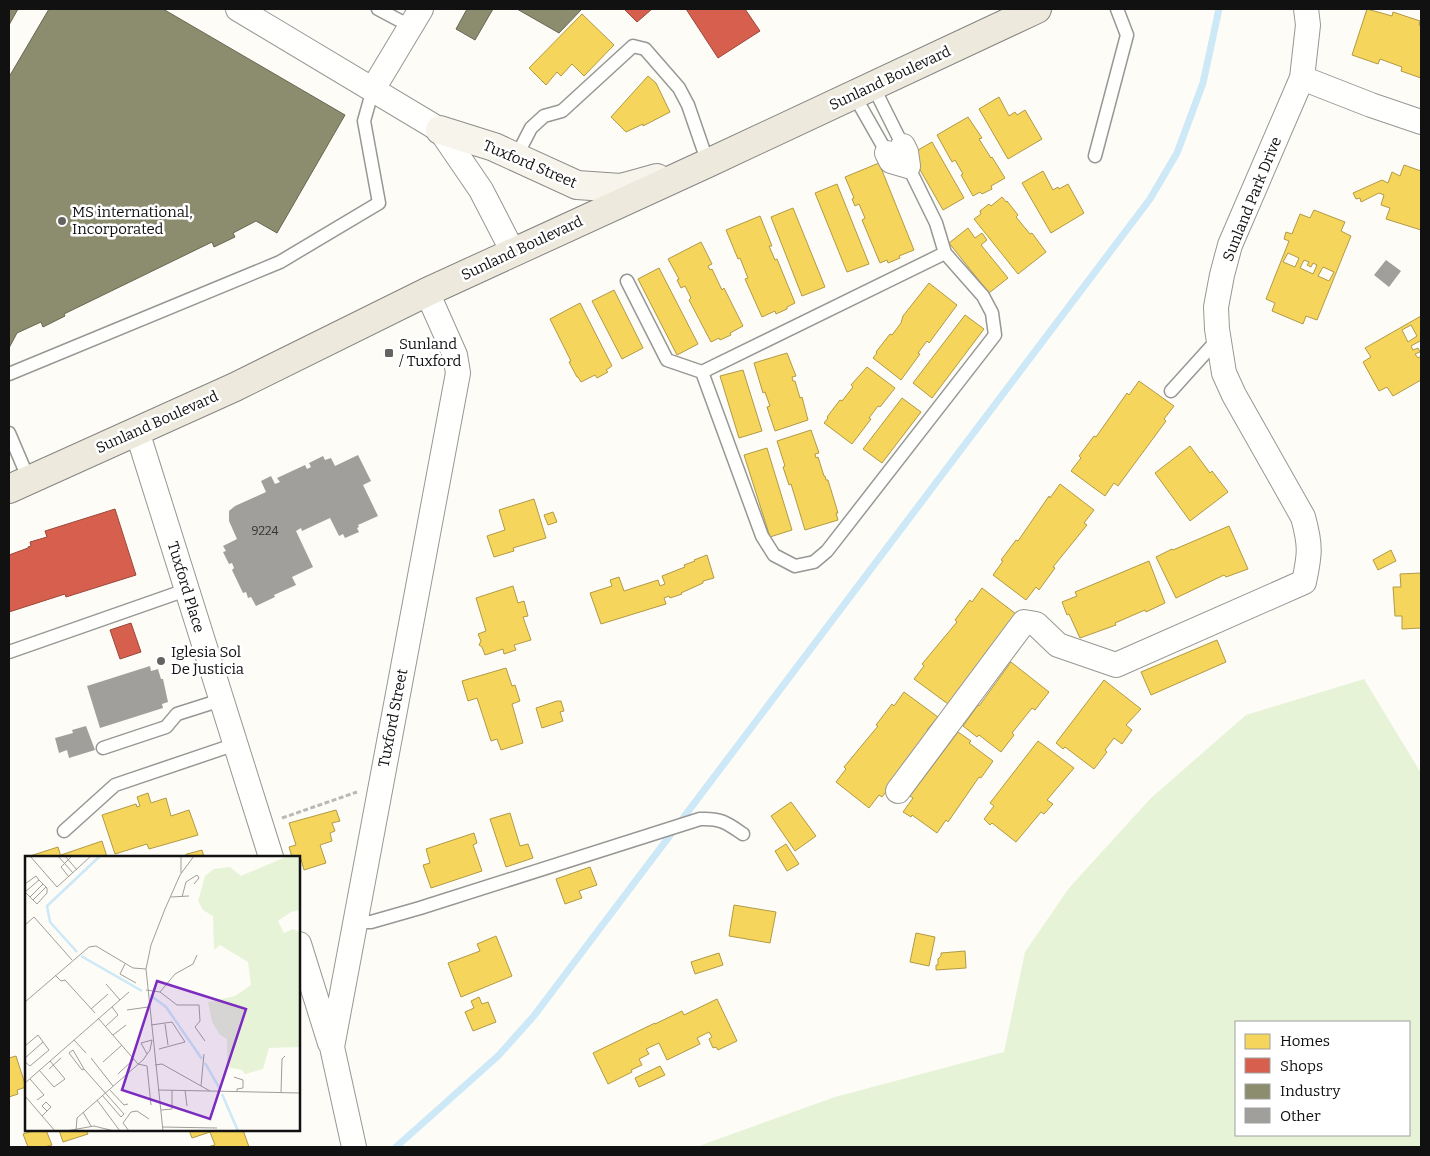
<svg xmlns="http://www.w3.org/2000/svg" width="1430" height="1156" font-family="Bitter,serif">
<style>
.green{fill:#e7f3d7;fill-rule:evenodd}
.homes{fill:#f6d55c;stroke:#b19a46;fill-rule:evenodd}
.shops{fill:#d6604d;stroke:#9b483b}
.industry{fill:#8c8c6e;stroke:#676752}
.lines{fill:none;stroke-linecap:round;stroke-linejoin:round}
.stream{stroke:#cde8f7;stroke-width:7}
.building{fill:#a19f9c}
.lane-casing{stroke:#979795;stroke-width:15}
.street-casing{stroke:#979795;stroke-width:26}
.secondary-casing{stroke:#8e8d8b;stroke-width:30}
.primary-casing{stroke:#858482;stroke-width:30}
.path{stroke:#b9b9b8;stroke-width:3;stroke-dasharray:5 2.5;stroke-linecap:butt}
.lane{stroke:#fffffe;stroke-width:12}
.street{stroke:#fffffe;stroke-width:24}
.secondary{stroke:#f6f4eb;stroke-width:28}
.primary{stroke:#ede9dc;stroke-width:28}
.poi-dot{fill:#646362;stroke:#fff;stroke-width:2}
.labels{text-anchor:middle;stroke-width:5;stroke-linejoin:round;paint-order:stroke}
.number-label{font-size:12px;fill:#353434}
.street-label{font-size:15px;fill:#111;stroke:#fff}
.poi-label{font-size:15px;fill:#111;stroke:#fff;text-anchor:start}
.inset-river{fill:none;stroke:#cde8f7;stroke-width:2.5}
.inset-road{fill:none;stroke:#9f9e9b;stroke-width:1}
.view{fill:#7b2cbf;fill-opacity:0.15;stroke:#7b2cbf;stroke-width:2.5}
.inset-edge{fill:none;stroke:#111;stroke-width:2.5}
</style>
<rect width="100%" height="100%" fill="#fdfcf7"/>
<path class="green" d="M1364,679L1421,773V1147H696L835,1097L1004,1052L1025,952L1069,888L1151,798L1246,715ZM1236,1022H1409V1135H1236Z"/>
<path class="homes" d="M1367,9L1392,16L1393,12L1420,21L1419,25L1421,26V78L1401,71L1402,67L1380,59L1378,64L1352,55Z
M582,14L614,45L584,76L572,64L561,76L557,72L546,85L529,68Z
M648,76L656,83L670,112L643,126V124L626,132L611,117Z
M999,97L1009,116L1015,112L1017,115L1025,110L1042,139L1008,159L979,109Z
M968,117L982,138L979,139L991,158L992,157L1005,178L991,186L992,189L982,194L980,192L973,196L961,175L963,174L955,160L952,162L937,135Z
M932,142L964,198L943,210L911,154Z
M879,163L914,250L899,256L900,258L888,263L887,260L880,263L862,220L865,218L859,204L855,206L852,199L854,198L845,177Z
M1404,165L1421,171V230L1386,219L1390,208L1381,205L1384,195L1379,193L1361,202L1360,198L1356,199L1353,193L1382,180L1388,183L1392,172L1400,176Z
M1043,171L1053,190L1058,187L1059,189L1068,184L1084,213L1051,233L1022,183Z
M837,184L869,264L847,272L815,193Z
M1002,197L1006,202L1007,201L1018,215L1016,217L1030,234L1032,233L1046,252L1018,274L974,219L981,214L980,211L989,204L991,206Z
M793,208L825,287L802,296L771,217Z
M1314,210L1345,222L1341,231L1351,236L1317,320L1306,316L1303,324L1272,311L1275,303L1266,299L1289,241L1284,239L1286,232L1292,234L1300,214L1310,218ZM1288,253L1299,258L1295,267L1283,262ZM1304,260L1309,262L1307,265L1311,267L1313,263L1317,265L1313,274L1300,268ZM1323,267L1334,272L1329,281L1318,276Z
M760,216L772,246H769L775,260L777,259L795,303L787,307V309L776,314L775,311L762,317L745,279L748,278L740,258L738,259L726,230Z
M968,228L975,238L982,233L987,240L981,245L1008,278L989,293L949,243Z
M701,242L712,264L708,266L710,270L712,269L722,290L724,288L743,326L730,333L731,335L720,340L719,338L711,342L689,300L691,298L685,286L681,288L677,280L679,279L668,259Z
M659,268L698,344L677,355L638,279Z
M929,283L957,305L929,343L927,341L918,353L920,354L901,380L873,358L877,353L876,352L890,334L892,335L901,323L903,316Z
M614,290L643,348L622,359L592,301Z
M580,303L612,366L606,370L608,372L597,378L595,375L581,382L578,377H577L569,362L571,361L550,319Z
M965,315L984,329L932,398L913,383Z
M1421,316V343L1420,341L1411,346L1413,350L1418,348L1420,352L1415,354L1418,358L1421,356V380L1393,396L1387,387L1379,391L1363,362L1371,357L1365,348ZM1411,325L1417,336L1408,342L1402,330Z
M787,353L796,376L792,377L793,381H795L800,398L802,397L808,420L775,431L767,407L770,406L765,392L763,393L754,363Z
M867,367L895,388L880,407L878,406L869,418L871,419L852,444L824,423L828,418L827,417L840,400L842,401L853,387L851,385Z
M743,370L762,431L739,438L720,376Z
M1139,381L1174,406L1164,419L1166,421L1118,486L1114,483L1105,496L1071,471L1081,458L1079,456L1094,436L1096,437L1127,393L1129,395Z
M902,398L921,412L882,463L863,449Z
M811,430L819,453L815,454L816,458L818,457L824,476H825L826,480H828L838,513H836L838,520L805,530L791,484L789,485L783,467L785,466L777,441Z
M1190,446L1210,473L1212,471L1228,492L1190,521L1155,473Z
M767,448L792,530L770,537L744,455Z
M1060,484L1094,510L1084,523L1087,525L1053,567L1055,568L1039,590L1036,587L1026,600L993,575L1003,561L1001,560L1016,540L1018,541L1049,496L1050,498Z
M534,499L546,538L513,548L514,551L494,557L487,536L505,530L499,510Z
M553,512L557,522L548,525L544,515Z
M1229,526L1248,569L1226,577L1224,575L1176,598L1156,557L1172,549L1173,550Z
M1391,550L1396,561L1378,570L1373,560Z
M707,555L714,578L703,581V583L681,593L682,594L670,598L669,596L664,598L666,604L601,624L590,593L612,586L610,580L619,577L624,591L658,580L660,586L665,584L662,576L685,567L684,565L695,561L694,560Z
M1149,561L1165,603L1146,612L1145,610L1115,623L1116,625L1080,638L1069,614L1067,615L1062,602L1077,596L1075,592Z
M1421,573V628L1402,629V616H1395L1393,587H1401L1400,574Z
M513,586L518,603L524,601L528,616L523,617L531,640L514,645L516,650L504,654L503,649L485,655L482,647L479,645L481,641L478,634L486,631L476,598Z
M982,588L1016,614L961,693L958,691L948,704L914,679L924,666L922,664L957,622L955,620L970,600L972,602Z
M1217,640L1226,662L1151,695L1141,672Z
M1011,662L1049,692L1035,710L1032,708L1012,733L1014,735L1001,752L979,735L977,737L963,726L978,705L979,706Z
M506,668L512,686L515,685L520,701L512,704L523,743L501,750L497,739L491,741L477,698L468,701L462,681Z
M1104,680L1141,709L1126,725L1132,730L1122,744L1114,738L1105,750L1107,752L1094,769L1065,747L1063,749L1056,743Z
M904,692L938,717L927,730L931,733L882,797L879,795L869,808L836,782L846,769L844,767L878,726L876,725L892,704L894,706Z
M557,701H561L564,711L560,712L563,721L542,728L536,708Z
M958,732L971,741L969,743L993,761L981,778L979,777L948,822L946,820L937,833L912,815L911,817L903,812L913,798L910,796Z
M1038,741L1074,768L1047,800L1053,804L1044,814L1041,812L1016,842L992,823L990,825L984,819L994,806L990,803Z
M148,793L151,803L166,798L171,816L189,810L198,835L149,849L147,844L115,854L102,815L136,804L137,807L140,806L137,797Z
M791,802L816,836L795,851L771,816Z
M336,810L340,821L332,823L335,831L330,833L332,841L320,845L326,863L304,870L301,859L299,860V857H292L289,847L296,845L289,823Z
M510,813L520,846L528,844L533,858L506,867L490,819Z
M474,833L477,843L473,845L482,871L431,888L423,865L430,863L426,849Z
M102,841L107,857H61V855Z
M786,844L799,864L787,871L775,851Z
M58,847L61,857H27Z
M202,850L204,857H182L187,854Z
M590,867L597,885L579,891L582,898L565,904L556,879Z
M734,905L776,912L770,943L729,936Z
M916,933L935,937L929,966L910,962Z
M496,936L512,976L461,997L448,963L480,951L477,944Z
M965,951L966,968L936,970V965H938V959L941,956V953Z
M719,953L723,965L695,974L691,962Z
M479,997L482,1004L488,1002L496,1022L473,1031L465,1012L474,1008L471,1001Z
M717,999L737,1041L718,1050L716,1047L713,1048L709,1039L712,1037L709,1032L697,1038L700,1044L667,1060L659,1043L646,1049L649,1054L639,1059L642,1065L631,1070L632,1072L608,1084L593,1053L655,1023V1024L682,1011L684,1015Z
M16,1056L26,1087L17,1090L18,1094L9,1097V1058Z
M660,1066L665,1075L639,1087L635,1078Z
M37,1130H46L52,1145L44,1147H28L23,1134Z
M59,1130H86L88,1134L63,1142Z
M189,1130H243L249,1147H207L215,1145L210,1132L192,1138Z"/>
<path class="shops" d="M624,9H652L637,22Z
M686,9H745L760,31L718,58Z
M115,509L136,575L66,597L65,594L9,612V555L28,548V547L31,546L30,542L47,537L45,531Z
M131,623L141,652L120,659L110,630Z"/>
<path class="industry" d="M9,9H18L9,25Z
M49,9H163L345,115L277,233L256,221L233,233L235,237L214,247L212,242L64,314L65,316L43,327L41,322L17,333L9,348V77Z
M467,9H493L475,40L456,29Z
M517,9H582L559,33Z"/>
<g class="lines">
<path class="stream" d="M396,1147L498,1056L533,1017L1150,199L1177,153L1203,83L1219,9"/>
</g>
<path class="building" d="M1386,260L1401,271L1389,287L1374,275Z
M358,455L371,481L363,485L378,516L358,525L359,527L357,528L359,532L345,538L343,534L339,536L330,518L302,531L301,528L296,531L313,567L292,577L296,585L274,595L275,597L256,606L251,597L248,598L246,592L243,593L232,570L234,568L232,563L229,564L223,552L226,551L223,546L237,539L229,521V511L235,506L266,492L261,481L271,476L275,484L280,482L277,478L305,465L307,469L311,467L309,463L323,456L325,460L331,458L335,466Z
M150,666L151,671L158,669L161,679H163L168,702L162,704L163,708L100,728L87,686Z
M86,726L95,750L69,758L67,750L59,753L55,738L73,733L72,730Z"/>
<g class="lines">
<g class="lane-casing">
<path id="lane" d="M378,9L410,26
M873,86L903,146
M854,95L887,153
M1095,156L1127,35L1117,9
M516,157L531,128L544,116L562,111L633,46L645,49L679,88L688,105L708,163
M627,281L667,360L702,372L762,536L774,555L795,566L814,562L827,551L995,335L992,313L983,296L945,253L936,223L908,166
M702,372L945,253
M9,374L280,262L379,203L364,121L373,89
M1171,391L1218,339
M9,433L29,480
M9,652L186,590
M103,748L166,727L177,714L221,700
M64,831L115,785L236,744
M355,922H371L420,908L700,819C721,818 727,823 743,834"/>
</g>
<g class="street-casing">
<path id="street" d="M238,9L440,130L481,190L513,252
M1302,78L1371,105L1421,122
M373,89L421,9
M887,153L891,161L908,166L906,152L903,146
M137,431L271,857
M898,791L1024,622L1036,624L1058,645L1116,665L1304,582C1310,554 1311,546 1303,517L1234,395L1224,373L1217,329L1216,307L1222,275L1230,245L1302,78L1308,25L1306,9
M299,944L330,1043
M354,1147L332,1047L458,373L455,355L427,292"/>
</g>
<g class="secondary-casing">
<path id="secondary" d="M440,130L494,147L577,185L621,188L657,178"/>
</g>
<g class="primary-casing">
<path id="primary" d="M9,489L235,387L427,292L708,163L1037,9"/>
</g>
<path class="path" d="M282,818L357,792"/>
<use href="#lane" class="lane"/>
<use href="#street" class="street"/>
<use href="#secondary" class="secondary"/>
<use href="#primary" class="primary"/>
</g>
<g class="poi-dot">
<circle cx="62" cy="221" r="5"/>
<rect x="384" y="348" width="10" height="10" rx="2.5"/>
<circle cx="161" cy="661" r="5"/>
</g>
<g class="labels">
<g class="number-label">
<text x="265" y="535">9224</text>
</g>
<g class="street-label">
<text transform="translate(890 78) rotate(-25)" y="5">Sunland Boulevard</text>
<text transform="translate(530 164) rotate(23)" y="5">Tuxford Street</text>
<text transform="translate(1252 199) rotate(-68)" y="5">Sunland Park Drive</text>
<text transform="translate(522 248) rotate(-25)" y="5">Sunland Boulevard</text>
<text transform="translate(157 422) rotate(-24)" y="5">Sunland Boulevard</text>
<text transform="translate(186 587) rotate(73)" y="5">Tuxford Place</text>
<text transform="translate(393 718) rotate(-79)" y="5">Tuxford Street</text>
</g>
<g class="poi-label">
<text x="72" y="217">MS international,<tspan x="72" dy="17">Incorporated</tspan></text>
<text x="399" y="349">Sunland<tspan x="399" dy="17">/ Tuxford</tspan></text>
<text x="171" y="657">Iglesia Sol<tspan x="171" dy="17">De Justicia</tspan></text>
</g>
</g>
<g transform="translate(25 856)">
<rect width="275" height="275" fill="#fdfcf7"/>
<path d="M263,0H275V54L266,56L253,65L259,77L268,73L275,76V191L244,192L238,213L220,218L217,214L202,211V183L195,179L187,166L183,146L210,140L226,129L223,106L195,89L189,94L188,60L178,54L173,45L180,20L189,13L205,11L216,20Z" fill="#e7f3d7"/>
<path class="inset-river" d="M52,96L25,66L22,50L75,0M56,100L117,135M125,139L141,151L177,203M180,207L195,233M197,238L213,275"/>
<path class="inset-road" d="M5,0L32,31L66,0M33,0L48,17M40,0L52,14M156,0V17M44,21L36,11L47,0M0,28L11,20L14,24L22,32V37L12,48L0,36L14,24M5,41L18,28M146,41L164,40M157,41L161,26L172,19L174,22L169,28M8,44L21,31M0,69L9,61L47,104M100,108L95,118L111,127M30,119L36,125L40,124L70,157M81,128L95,144M121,134L135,136L152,149H174L175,165L170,171L180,185M135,136L150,118L168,108L172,99M0,146L64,91L71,90L108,112L121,113M66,153L83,138M102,154L123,151M73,162L113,208L122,210L126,249M140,168L143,189M126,169L147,166L160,186L134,193M80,171L93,159L87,151M88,179L101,169M49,184L61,197M0,190L13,179L18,186M0,202L18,186L24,194L5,210L0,206M66,202L88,230M78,206L97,189M130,209L137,208L185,235L275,237M24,213L36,202M59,213L57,214L44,197L48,194L59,213L99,258L96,261L77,239M14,214L29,231L40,223L25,205M93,218L109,203M209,221L218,224V232L212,233V236M5,223L19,239L12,244M0,227L104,136M176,230L179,198M84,233L99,249L103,248M133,234L185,235M160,234L162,250M256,237L257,203L260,200M0,240L30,275M72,244L95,275M136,254L147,253V234M58,256L66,270M17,260L22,255L17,250L21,246L26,251L22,255M137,271L192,272M41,275L69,270L89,275M51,275L52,262L118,204L125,194L127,184L116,187L122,198M104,275L98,267L106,256L112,255L124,263M138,275L121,113L126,89L140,53L155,19L169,0"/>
<path class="view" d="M132,125L221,153L185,263L97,234Z"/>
<rect width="275" height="275" class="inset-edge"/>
</g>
<rect width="1430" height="1156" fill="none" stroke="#111111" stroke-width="20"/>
<rect x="1235" y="1021" width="175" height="115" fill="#ffffff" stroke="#a0a0a0"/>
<rect x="1245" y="1034" width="25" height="15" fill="#f6d55c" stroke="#a0a0a0"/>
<text x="1280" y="1046" font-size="15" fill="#111111">Homes</text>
<rect x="1245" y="1058" width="25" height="15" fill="#d6604d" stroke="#a0a0a0"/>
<text x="1280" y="1071" font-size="15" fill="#111111">Shops</text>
<rect x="1245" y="1084" width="25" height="15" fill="#8c8c6e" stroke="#a0a0a0"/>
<text x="1280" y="1096" font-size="15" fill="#111111">Industry</text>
<rect x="1245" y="1108" width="25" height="15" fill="#a19f9c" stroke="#a0a0a0"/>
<text x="1280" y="1121" font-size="15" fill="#111111">Other</text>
</svg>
